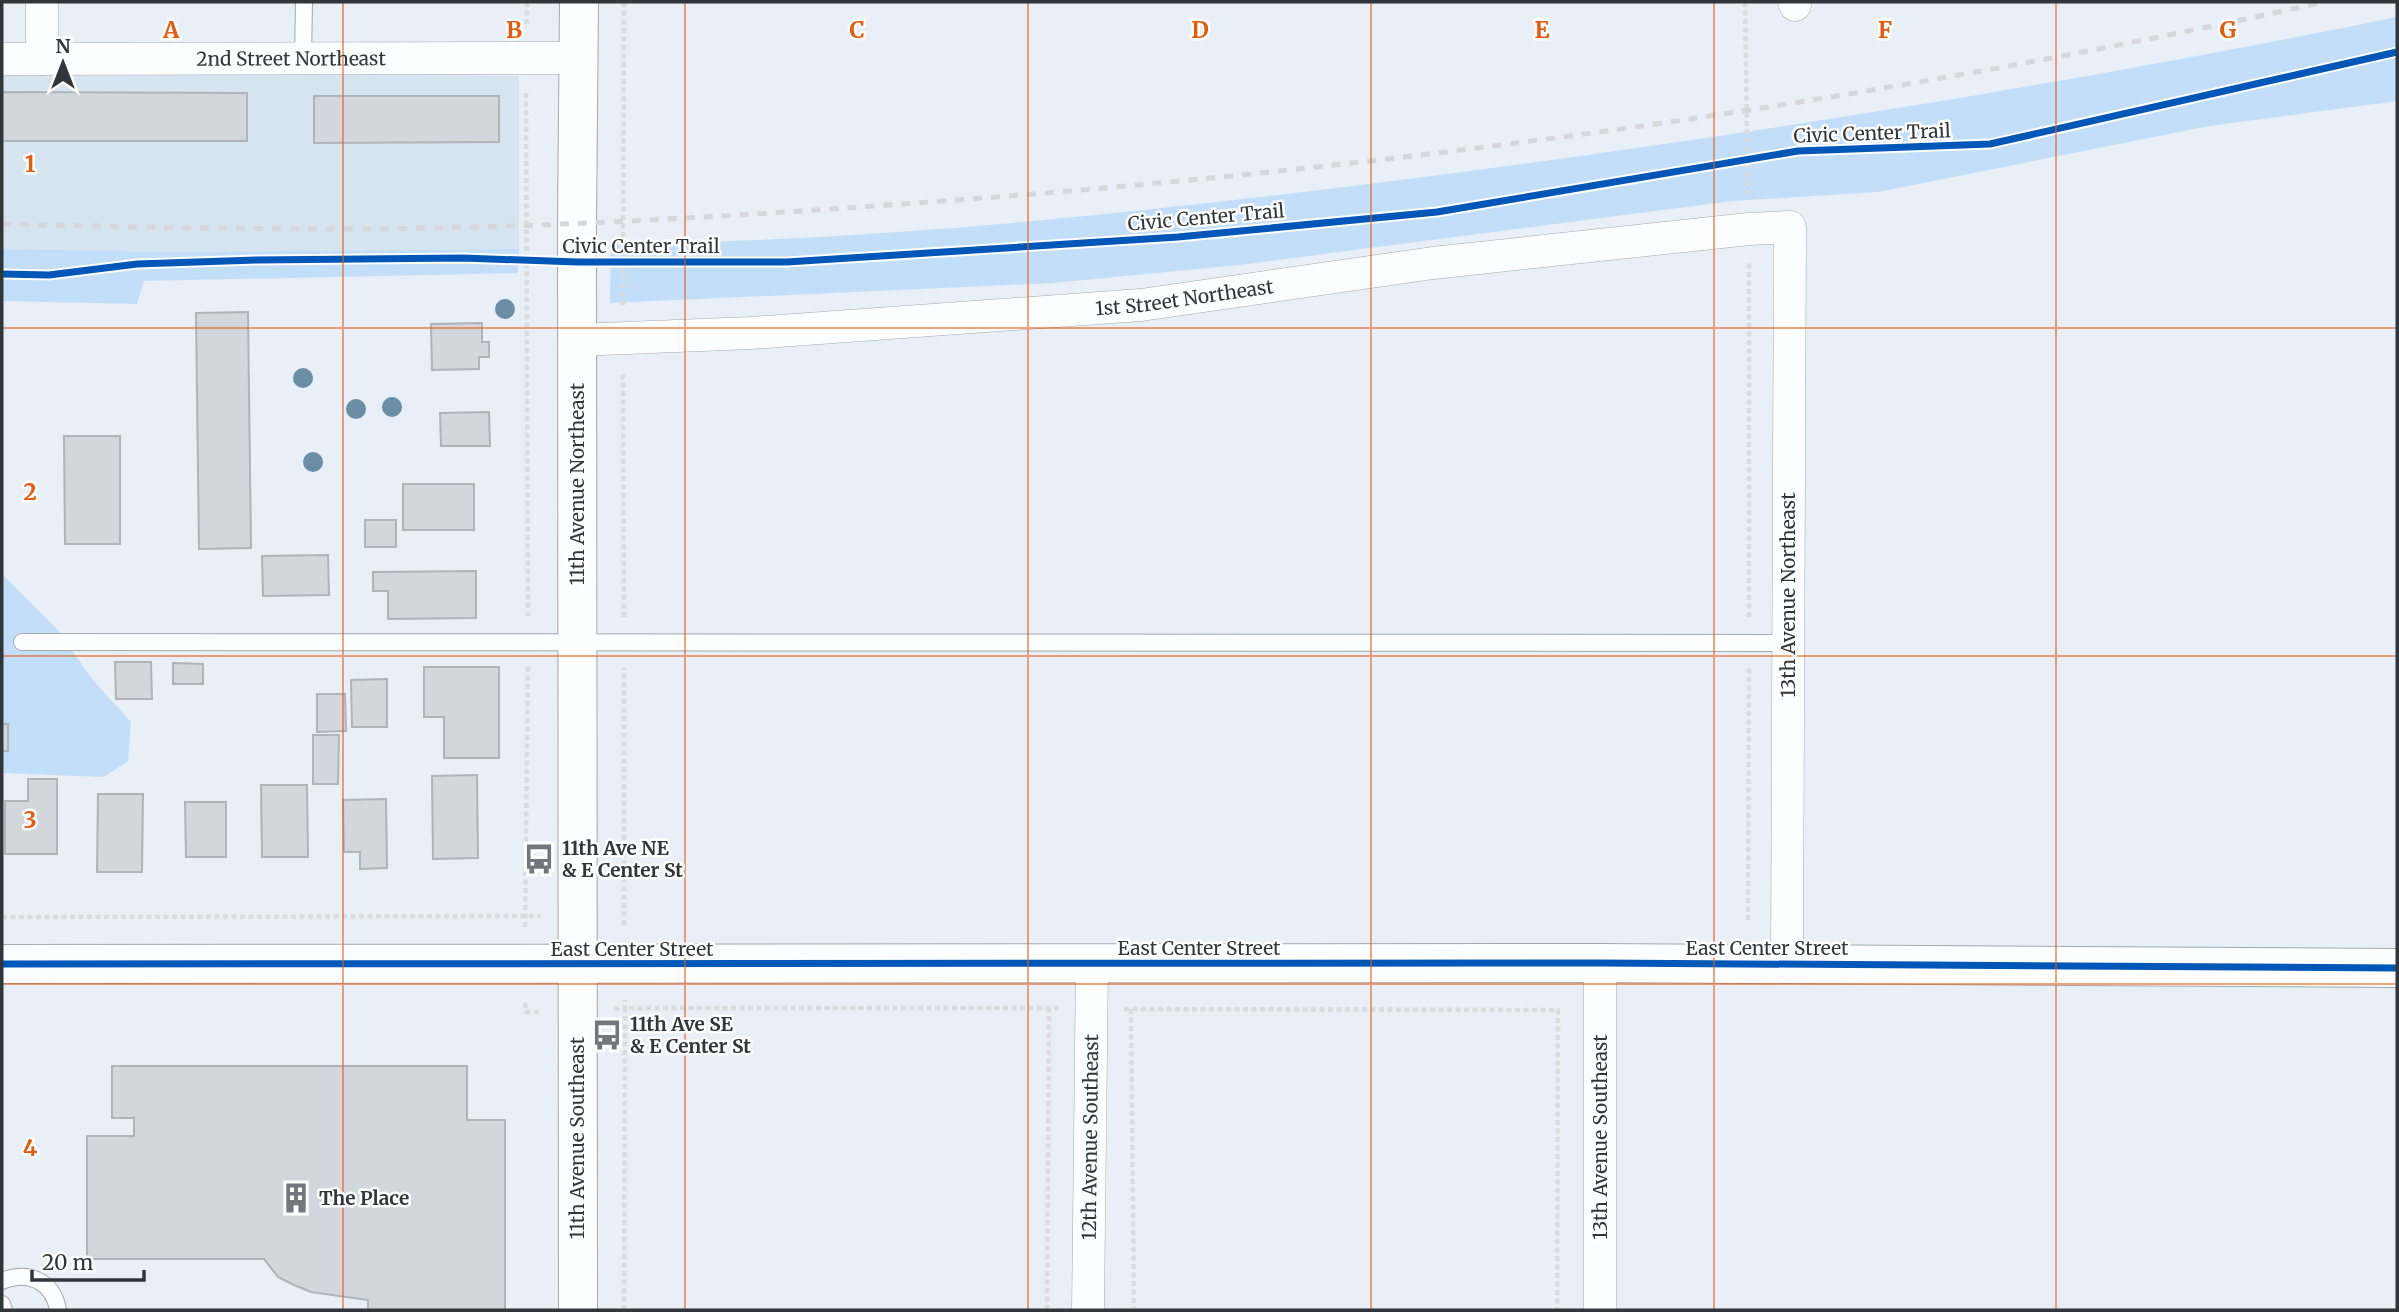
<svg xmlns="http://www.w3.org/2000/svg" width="2399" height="1312" font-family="Merriweather,serif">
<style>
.built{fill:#d6e4f0}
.green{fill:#c2def9}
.building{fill:#d1d7dc;stroke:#aeb4b9;stroke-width:2}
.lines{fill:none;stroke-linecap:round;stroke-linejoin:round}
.lane-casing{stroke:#a3a9ae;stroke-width:18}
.street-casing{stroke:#a3a9ae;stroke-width:33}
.secondary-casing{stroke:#a3a9ae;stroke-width:40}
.path{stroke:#d9dbdc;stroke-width:4.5;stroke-dasharray:5 3.5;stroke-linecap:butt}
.lane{stroke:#fcfdfe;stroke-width:16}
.street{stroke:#fcfdfe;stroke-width:32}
.secondary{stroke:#fcfdfe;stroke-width:38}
.rail{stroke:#d5d7da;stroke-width:5;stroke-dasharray:9 9;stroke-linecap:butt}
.cycleway-casing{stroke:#fff;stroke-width:11}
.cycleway{stroke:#0057b8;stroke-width:7}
.tree{fill:#6a8ea6}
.grid{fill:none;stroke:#e8590c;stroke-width:2;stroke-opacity:0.55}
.labels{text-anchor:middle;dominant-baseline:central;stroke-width:5;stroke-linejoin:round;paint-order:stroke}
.street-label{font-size:19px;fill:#31363b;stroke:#fff}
.poi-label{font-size:19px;font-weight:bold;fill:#31363b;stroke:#fff;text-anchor:start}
.grid-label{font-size:23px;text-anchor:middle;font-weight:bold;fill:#e8590c;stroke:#fff;stroke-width:5;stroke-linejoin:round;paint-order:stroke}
</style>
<rect width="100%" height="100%" fill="#e8eff6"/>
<path class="built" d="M2 73 519 76V249L171 252 2 249Z"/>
<path class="green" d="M2397 17V101L2209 126 1878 192 1732 201 1239 265 1053 283 610 303 611 244C886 241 1159 211 1432 176 1755 134 2078 82 2397 17Z
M2 249 171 252 519 249 518 273 144 281 137 304 2 301Z
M2 574 57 629 92 679 131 722 128 761 104 777 2 773Z"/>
<path class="building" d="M2 92 247 93V141H2Z
M314 96H499V142L314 143Z
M248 312 251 548 199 549 196 313Z
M482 323V342H489V357H479V369L432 370 431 324Z
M489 412 490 446H441L440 413Z
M64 436H120V544H65Z
M403 484H474V530H403Z
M365 520H396V547H365Z
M328 555 329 595 263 596 262 556Z
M476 571V618L388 619V591H373V572Z
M115 662H151L152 699H116Z
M173 663 203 664V684H173Z
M424 667H499V758H444V717H424Z
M387 679V727H352L351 680Z
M317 694H345L346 731 317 732Z
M2 724H8V751H2Z
M313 735H339L338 784H313Z
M477 775 478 858 433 859 432 776Z
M28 779H57V854H5V801H28Z
M261 785H307L308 857H262Z
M98 794H143L142 872H97Z
M386 799 387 868 360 869V852H344L343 800Z
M185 802H226V857H186Z
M112 1066H467V1120H505V1310H368V1300L311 1292 294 1285 278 1277 264 1259H87V1136H134V1118H112Z"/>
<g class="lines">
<g class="lane-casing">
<path id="lane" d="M303 59 304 2
M22 642 1788 643
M2 1281C28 1270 53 1281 58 1310
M2 1304 4 1310"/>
</g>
<g class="street-casing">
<g id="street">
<path d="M1795 2V5"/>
<path id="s1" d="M2 59 578 58"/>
<path d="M42 59V2"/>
<path id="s2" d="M577 340 751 333 1141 305 1433 263 1749 229 1790 227 1787 963"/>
<path d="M1600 963V1310"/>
<path id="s3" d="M1088 1310 1092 964"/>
</g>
</g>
<g class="secondary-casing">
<path id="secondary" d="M2 964 1600 963 2397 968
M578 1310 577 223 579 2"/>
</g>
<path class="path" d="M527 2V24
M1745 2 1748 197
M526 93 528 616
M623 305 624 2
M623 374 624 617
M1749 617V262
M2 917 540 916
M1748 920 1749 668
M624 925V668
M525 927 528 667
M525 1003 526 1012H539
M614 1009 625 1008V1000
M1124 1009 1558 1010 1557 1310
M1131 1009 1134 1310
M624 1310 625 1008H1059
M1047 1310 1049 1008"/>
<use href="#lane" class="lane"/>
<use href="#street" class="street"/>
<use href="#secondary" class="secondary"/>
<path class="rail" d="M2 224C119 227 237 229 354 229 546 228 738 216 930 202 1399 168 1865 104 2324 2"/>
<g class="cycleway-casing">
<path id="cycleway" d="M2 274 49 275 137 264 257 260 463 258 577 262H787L1178 237 1437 212 1798 151 1990 144 2397 52
M2 964 1600 963 2397 968"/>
</g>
<use href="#cycleway" class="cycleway"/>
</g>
<g class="tree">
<circle cx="505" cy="309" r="10"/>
<circle cx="303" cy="378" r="10"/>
<circle cx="392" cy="407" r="10"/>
<circle cx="356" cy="409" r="10"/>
<circle cx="313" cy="462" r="10"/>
</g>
<path class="grid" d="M343 2V1310M685 2V1310M1028 2V1310M1371 2V1310M1714 2V1310M2056 2V1310M2 328H2397M2 656H2397M2 984H2397"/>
<defs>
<g id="bus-bare" transform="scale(2.415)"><path d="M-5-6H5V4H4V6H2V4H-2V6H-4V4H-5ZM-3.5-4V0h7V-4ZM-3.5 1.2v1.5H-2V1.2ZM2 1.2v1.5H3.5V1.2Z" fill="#71777c" stroke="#fff" stroke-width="2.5" paint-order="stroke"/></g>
<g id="building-bare" transform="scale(2.415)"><path d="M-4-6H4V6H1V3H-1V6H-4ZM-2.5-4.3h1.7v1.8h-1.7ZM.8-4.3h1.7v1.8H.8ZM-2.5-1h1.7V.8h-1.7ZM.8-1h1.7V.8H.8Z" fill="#71777c" stroke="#fff" stroke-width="2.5" paint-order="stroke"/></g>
</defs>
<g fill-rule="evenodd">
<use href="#bus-bare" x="539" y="859"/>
<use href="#bus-bare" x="607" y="1035"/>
<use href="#building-bare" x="296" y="1198"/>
</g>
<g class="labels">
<g class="street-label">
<text stroke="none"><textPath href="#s1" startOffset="289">2nd Street Northeast</textPath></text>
<text transform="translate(1872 133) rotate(-2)">Civic Center Trail</text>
<text transform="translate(1206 217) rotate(-5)">Civic Center Trail</text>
<text x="641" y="246">Civic Center Trail</text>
<text stroke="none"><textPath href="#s2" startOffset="609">1st Street Northeast</textPath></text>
<text transform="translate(577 484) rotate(-90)">11th Avenue Northeast</text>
<text transform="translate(1788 595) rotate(-90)">13th Avenue Northeast</text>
<text x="1199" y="948">East Center Street</text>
<text x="1767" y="948">East Center Street</text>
<text x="632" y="949">East Center Street</text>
<text stroke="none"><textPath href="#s3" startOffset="173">12th Avenue Southeast</textPath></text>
<text transform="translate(1600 1137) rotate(-90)">13th Avenue Southeast</text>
<text transform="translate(577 1138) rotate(-90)">11th Avenue Southeast</text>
</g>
<g class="poi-label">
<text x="562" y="848">11th Ave NE<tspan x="562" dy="22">&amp; E Center St</tspan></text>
<text x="630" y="1024">11th Ave SE<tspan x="630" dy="22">&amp; E Center St</tspan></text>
<text x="319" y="1198">The Place</text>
</g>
</g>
<g class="grid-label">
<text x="171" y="38">A</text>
<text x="514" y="38">B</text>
<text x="857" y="38">C</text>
<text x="1200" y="38">D</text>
<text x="1542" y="38">E</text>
<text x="1885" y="38">F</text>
<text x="2228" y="38">G</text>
<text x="30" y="172">1</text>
<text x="30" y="500">2</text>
<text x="30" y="828">3</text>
<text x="30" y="1156">4</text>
</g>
<rect width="2399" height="1312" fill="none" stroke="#31363b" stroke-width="7"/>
<g transform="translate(63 63)" stroke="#ffffff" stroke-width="5" paint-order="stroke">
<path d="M0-5L12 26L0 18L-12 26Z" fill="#31363b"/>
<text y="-10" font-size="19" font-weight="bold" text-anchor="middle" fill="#31363b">N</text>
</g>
<path d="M32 1270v10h112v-10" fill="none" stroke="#31363b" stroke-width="3.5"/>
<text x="42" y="1270" font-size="21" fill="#31363b" stroke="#ffffff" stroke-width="5" paint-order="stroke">20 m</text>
</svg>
